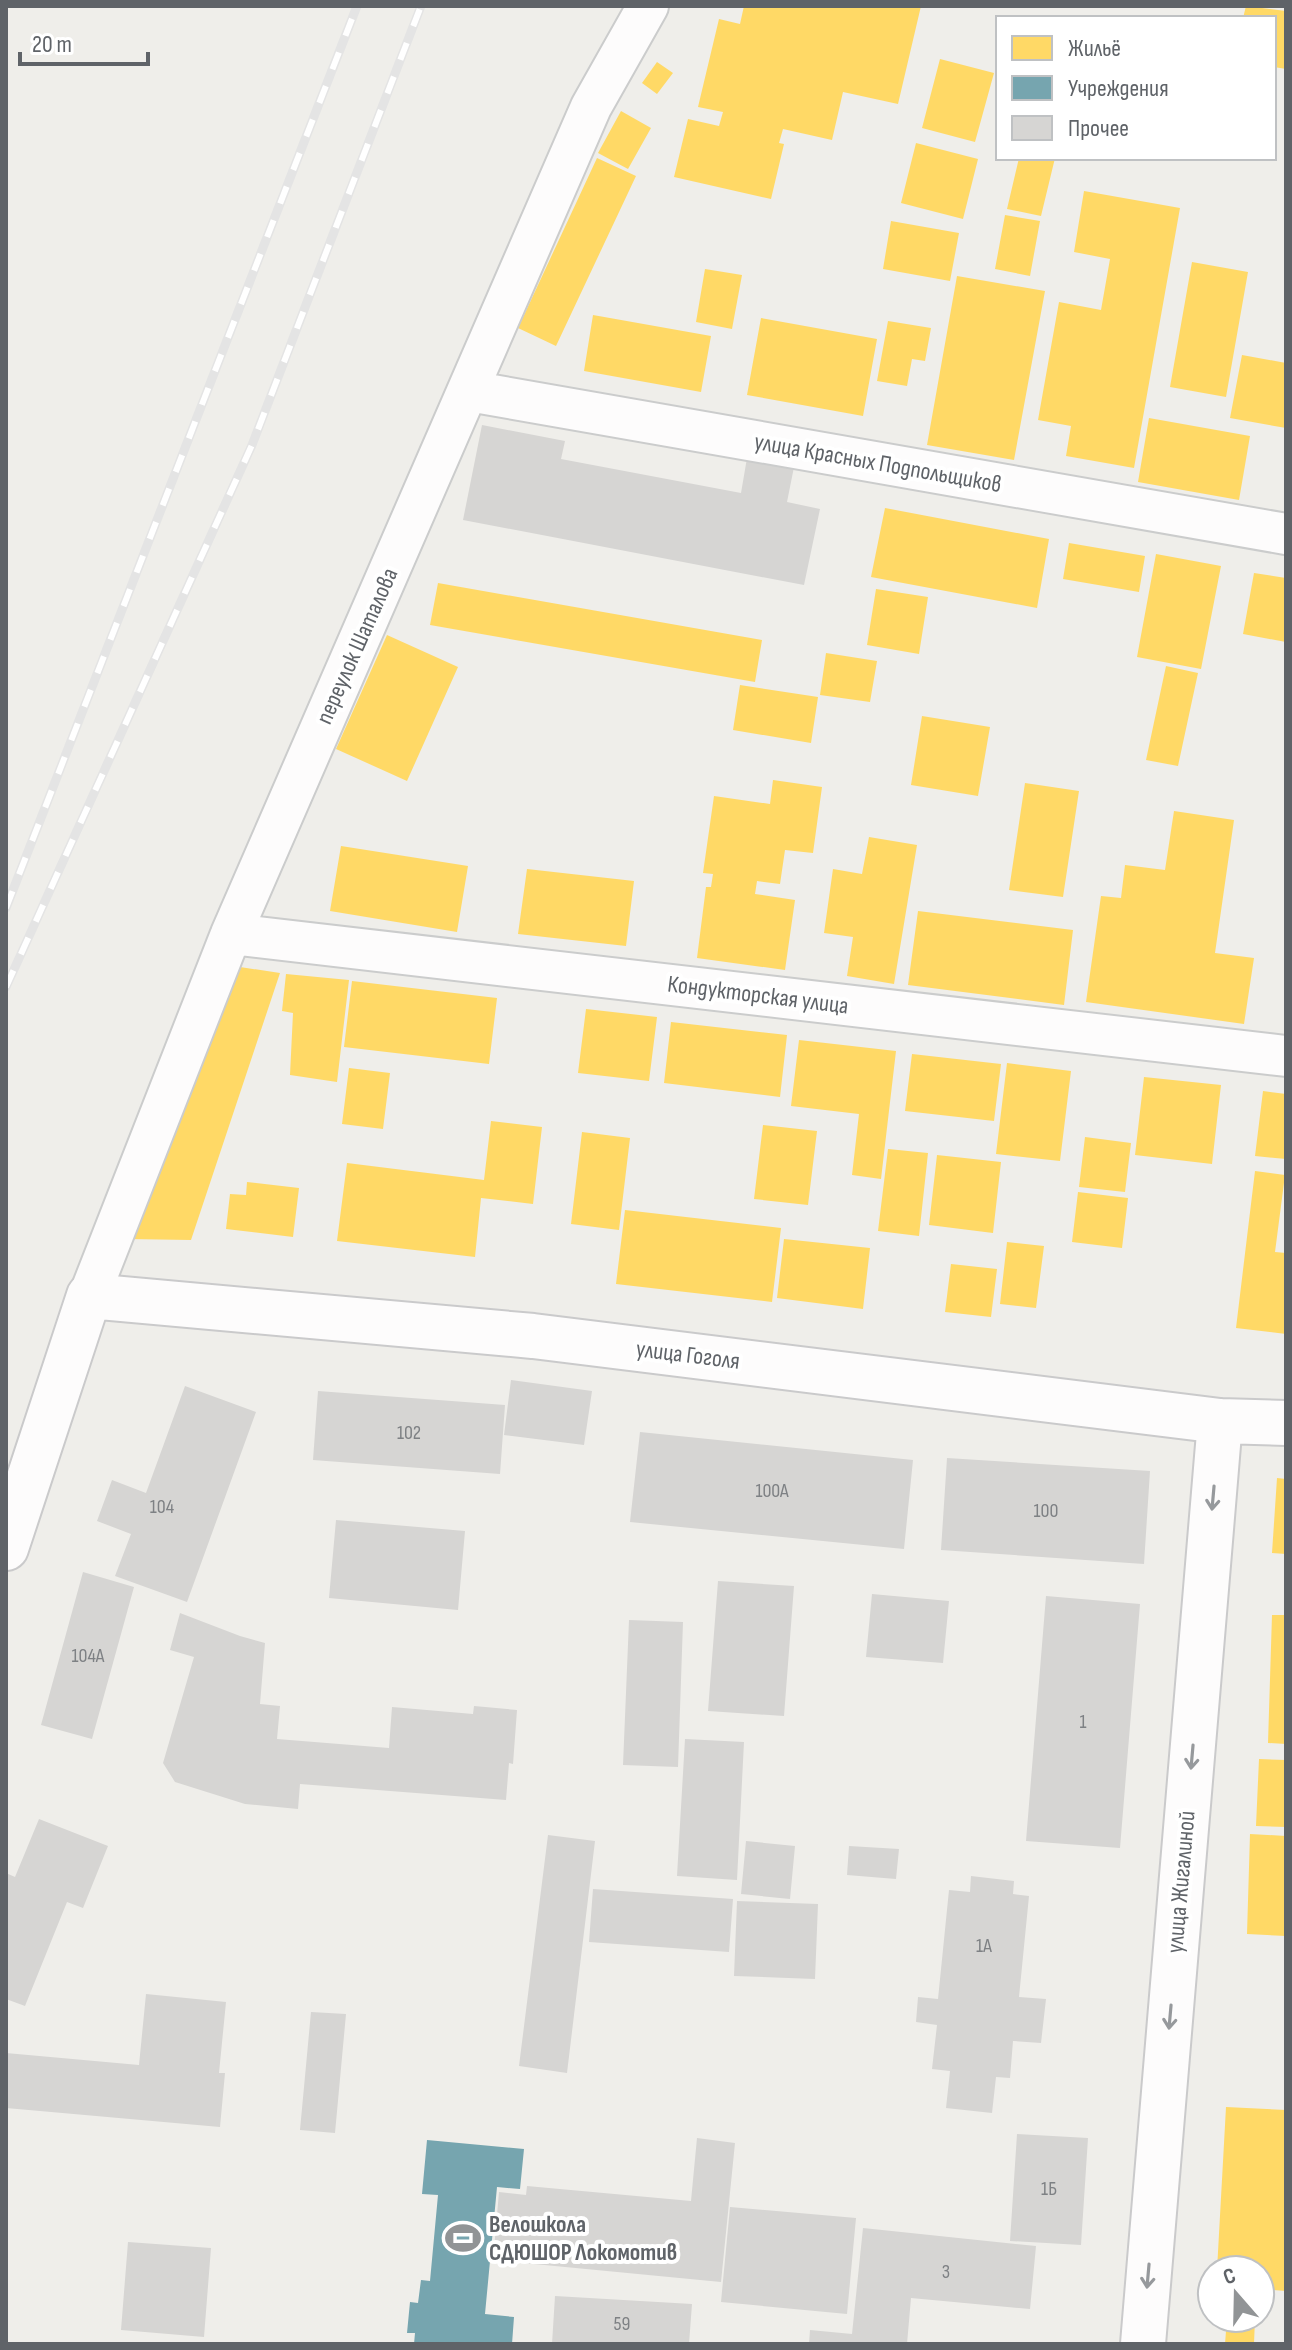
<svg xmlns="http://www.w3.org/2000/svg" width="1292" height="2350" font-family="'Sofia Sans Condensed',sans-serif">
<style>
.homes{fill:#ffd966}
.public{fill:#76a5af}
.building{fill:#d6d5d3}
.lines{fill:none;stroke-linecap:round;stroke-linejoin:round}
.street-casing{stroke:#cbcccc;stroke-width:44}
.secondary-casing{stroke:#cacacb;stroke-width:48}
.street{stroke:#fdfcfc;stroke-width:40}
.secondary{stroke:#fdfcfc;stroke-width:44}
.rail-casing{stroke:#e4e4e4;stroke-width:9}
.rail{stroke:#fff;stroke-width:6;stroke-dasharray:18;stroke-linecap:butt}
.oneway{stroke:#96999c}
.labels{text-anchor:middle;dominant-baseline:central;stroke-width:8;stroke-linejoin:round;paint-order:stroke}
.number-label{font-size:20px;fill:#7e8184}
.street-label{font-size:24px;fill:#5f6368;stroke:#fff}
.poi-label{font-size:24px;font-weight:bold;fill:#5f6368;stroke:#fff;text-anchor:start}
</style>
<rect width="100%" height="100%" fill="#efeeea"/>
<path class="homes" d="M744 6H921L898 104 843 92 832 140 783 129 779 143 784 144 771 199 674 177 688 119 719 126 723 112 698 107 719 19 740 24Z
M1246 6 1286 11V69L1274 67V18H1243Z
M940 59 994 73 975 142 922 128Z
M657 62 673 73 657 94 642 83Z
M621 111 651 128 628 169 598 153Z
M916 143 978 159 963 219 901 203Z
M597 158 636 176 556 346 518 328Z
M1019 158H1055L1041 216 1007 209Z
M1084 191 1180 208 1134 468 1066 456 1071 426 1038 420 1059 302 1101 310 1110 259 1074 252Z
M1005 215 1040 221 1030 276 995 269Z
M891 221 959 233 950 281 883 269Z
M1192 262 1248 272 1226 397 1170 387Z
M705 269 742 275 732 329 696 322Z
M957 276 1045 291 1014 460 927 445Z
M593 315 711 336 701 392 584 371Z
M761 318 877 339 863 416 747 395Z
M888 321 931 328 925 361 912 359 907 386 877 381Z
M1242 355 1286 363V428L1230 418Z
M1149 418 1250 436 1239 500 1138 482Z
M885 508 1049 539 1037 608 871 577Z
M1069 543 1145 556 1139 592 1063 579Z
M1156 554 1221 566 1201 669 1137 657Z
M1254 573 1286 578V642L1243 634Z
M438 583 762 640 755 682 430 625Z
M876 589 928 597 919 654 867 645Z
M387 635 458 667 407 781 336 749Z
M826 653 877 661 870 702 820 695Z
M1166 666 1198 673 1178 766 1146 760Z
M740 685 818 697 811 743 733 730Z
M922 716 990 727 978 796 911 785Z
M773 780 822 787 813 853 785 850 780 884 757 881 755 894 795 900 785 970 697 958 706 887H711L713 874 703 873 714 796 770 804Z
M1025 783 1079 791 1063 897 1009 890Z
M1174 811 1234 820 1215 953 1254 958 1244 1024 1086 1002 1101 896 1121 898 1125 865 1165 870Z
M869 837 917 845 894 984 847 976 853 937 824 933 833 869 862 874Z
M341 846 468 866 457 932 330 911Z
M527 869 634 881 626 946 518 934Z
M918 911 1073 930 1064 1005 908 985Z
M227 965 280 973 191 1240 127 1239Z
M286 974 349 980 337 1082 290 1075 293 1013 282 1011Z
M352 981 497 998 489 1064 344 1047Z
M586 1009 657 1017 649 1081 578 1073Z
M671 1022 787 1035 780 1097 664 1083Z
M799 1040 896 1051 881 1179 852 1175 859 1114 791 1106Z
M912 1054 1001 1064 994 1121 905 1111Z
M1007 1063 1071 1071 1060 1161 996 1154Z
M349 1068 390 1073 383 1129 342 1124Z
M1144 1077 1221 1085 1212 1164 1135 1155Z
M1263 1091 1286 1094V1159L1255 1156Z
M491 1121 542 1127 533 1204 481 1198 475 1257 337 1241 347 1163 484 1180Z
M763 1125 817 1131 808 1205 754 1199Z
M582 1132 630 1138 619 1230 571 1224Z
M1085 1137 1131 1143 1125 1192 1079 1187Z
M888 1149 928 1153 919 1236 878 1231Z
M937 1155 1001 1162 993 1233 929 1225Z
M1255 1171 1285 1175 1275 1252 1286 1253V1334L1236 1328Z
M247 1182 299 1188 293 1237 226 1229 230 1194 246 1195Z
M1078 1192 1128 1198 1122 1248 1072 1242Z
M625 1210 781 1228 772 1302 616 1284Z
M784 1239 870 1248 863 1309 777 1298Z
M1007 1242 1044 1246 1036 1308 1000 1304Z
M951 1264 997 1269 991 1317 945 1312Z
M1277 1478 1286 1479V1554L1272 1553Z
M1272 1615H1286V1744L1268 1743Z
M1259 1759 1286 1760V1827L1256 1826Z
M1250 1834 1286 1836V1936L1247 1934Z
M1226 2107 1286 2110V2291L1260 2289V2270H1217Z
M1227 2318H1255L1254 2344H1225Z"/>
<path class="public" d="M427 2140 524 2149 520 2189 497 2187 485 2314 514 2317 512 2344H414L415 2333H407L410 2302 418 2303 421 2280 430 2281 438 2195 422 2194Z"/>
<path class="building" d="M482 425 565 441 561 459 741 493 747 458 794 467 787 502 820 509 804 585 463 520Z
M511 1380 592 1391 584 1445 504 1435Z
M185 1386 256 1412 187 1602 115 1576 131 1534 97 1521 112 1480 146 1493Z
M318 1391 505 1405 500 1474 313 1460Z
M640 1432 913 1460 904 1549 630 1522Z
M947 1458 1150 1471 1144 1564 941 1550Z
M336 1520 465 1531 458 1610 329 1598Z
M83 1572 134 1587 92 1739 41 1725Z
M718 1581 794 1586 784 1716 708 1711Z
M872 1594 949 1601 943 1663 866 1657Z
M1046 1596 1140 1604 1120 1848 1026 1841Z
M180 1613 240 1636 265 1643 260 1704 280 1706 277 1739 389 1748 392 1707 473 1714 474 1706 517 1710 513 1764 509 1763 506 1800 300 1784 298 1809 245 1804 175 1782 163 1763 194 1657 170 1650Z
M629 1620 683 1622 678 1767 623 1765Z
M685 1739 744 1742 737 1880 677 1876Z
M39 1819 108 1846 83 1908 67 1902 25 2006 6 1999V1873L15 1877Z
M548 1835 595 1841 567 2073 519 2066Z
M746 1841 795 1846 790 1899 741 1894Z
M849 1846 899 1849 896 1879 847 1875Z
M971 1876 1014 1881 1013 1894 1029 1896 1019 1997 1046 1999 1041 2043 1013 2041 1010 2078 996 2077 992 2113 946 2108 950 2071 932 2069 937 2025 916 2022 918 1997 938 1999 949 1890 970 1892Z
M593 1889 733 1899 729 1952 589 1942Z
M737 1901 818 1904 815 1979 734 1976Z
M146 1994 226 2002 219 2073H225L220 2127 6 2108V2053L139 2065Z
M311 2012 346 2014 335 2133 300 2130Z
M1017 2134 1088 2138 1081 2245 1010 2241Z
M697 2138 735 2143 721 2282 493 2260 499 2192 526 2195 527 2186 691 2201Z
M730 2207 856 2218 847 2314 721 2302Z
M863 2228 1036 2246 1030 2309 911 2298 907 2344H809L810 2330 852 2334Z
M128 2242 211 2248 204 2337 121 2330Z
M555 2296 692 2304 689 2344H552Z"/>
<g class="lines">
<g class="street-casing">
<path id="street" d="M469 391 1286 534
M231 934 1286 1056
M89 1296 231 934 591 107 648 6"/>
</g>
<g class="secondary-casing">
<path id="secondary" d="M6 1548 89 1296 533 1336 1220 1421 1286 1423
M1143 2344 1220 1421"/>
</g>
<use href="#street" class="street"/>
<use href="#secondary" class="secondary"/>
<g class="rail-casing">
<path id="rail" d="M6 908 357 6
M6 987 252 445 421 6"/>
</g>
<use href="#rail" class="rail"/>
</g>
<defs><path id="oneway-shaft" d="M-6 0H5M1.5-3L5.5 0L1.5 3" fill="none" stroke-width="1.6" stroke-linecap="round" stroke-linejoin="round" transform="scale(2)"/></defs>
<g class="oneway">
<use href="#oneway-shaft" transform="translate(1213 1498) rotate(95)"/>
<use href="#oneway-shaft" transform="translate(1192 1757) rotate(95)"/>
<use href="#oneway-shaft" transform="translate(1170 2017) rotate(95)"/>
<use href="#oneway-shaft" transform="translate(1148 2276) rotate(95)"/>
</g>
<defs>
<g id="stadium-bare" transform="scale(2.76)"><path d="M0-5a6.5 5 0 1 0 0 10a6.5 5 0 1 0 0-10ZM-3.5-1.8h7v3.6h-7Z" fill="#919496" stroke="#fff" stroke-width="2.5" paint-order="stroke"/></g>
</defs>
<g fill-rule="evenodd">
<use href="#stadium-bare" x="463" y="2238"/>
</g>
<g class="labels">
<g class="number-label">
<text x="409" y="1433">102</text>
<text x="772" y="1491">100А</text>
<text x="162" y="1507">104</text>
<text x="1046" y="1511">100</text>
<text x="88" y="1656">104А</text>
<text x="1083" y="1722">1</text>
<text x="984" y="1946">1А</text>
<text x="1049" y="2189">1Б</text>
<text x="946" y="2272">3</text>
<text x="622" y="2324">59</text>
</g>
<g class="street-label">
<text transform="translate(878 463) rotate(10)">улица Красных Подпольщиков</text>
<text transform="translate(357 646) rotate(-66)">переулок Шаталова</text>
<text transform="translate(758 995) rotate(7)">Кондукторская улица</text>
<text transform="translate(688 1355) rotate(7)">улица Гоголя</text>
<text transform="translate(1181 1882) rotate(-85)">улица Жигалиной</text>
</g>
<g class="poi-label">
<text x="489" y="2224">Велошкола<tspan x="489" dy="28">СДЮШОР Локомотив</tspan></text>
</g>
</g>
<rect width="1292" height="2350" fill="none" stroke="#5f6368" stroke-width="16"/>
<rect x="996" y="16" width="280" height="144" fill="#ffffff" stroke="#bfc1c3" stroke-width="2"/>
<rect x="1012" y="36" width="40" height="24" fill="#ffd966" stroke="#bfc1c3" stroke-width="2"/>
<text x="1068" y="56" font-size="24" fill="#5f6368">Жильё</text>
<rect x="1012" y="76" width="40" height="24" fill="#76a5af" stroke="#bfc1c3" stroke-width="2"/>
<text x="1068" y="96" font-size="24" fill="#5f6368">Учреждения</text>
<rect x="1012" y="116" width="40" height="24" fill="#d6d5d3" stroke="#bfc1c3" stroke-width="2"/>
<text x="1068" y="136" font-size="24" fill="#5f6368">Прочее</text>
<g transform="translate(1236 2294) rotate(340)"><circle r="38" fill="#ffffff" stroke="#bfc1c3" stroke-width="2"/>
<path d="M0-6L14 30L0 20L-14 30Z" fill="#919496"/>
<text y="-12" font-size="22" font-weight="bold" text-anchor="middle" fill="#5f6368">С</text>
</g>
<path d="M20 52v12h128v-12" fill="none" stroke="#5f6368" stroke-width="4"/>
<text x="32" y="52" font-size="24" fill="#5f6368" stroke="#ffffff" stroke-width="6" paint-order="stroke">20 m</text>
</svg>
